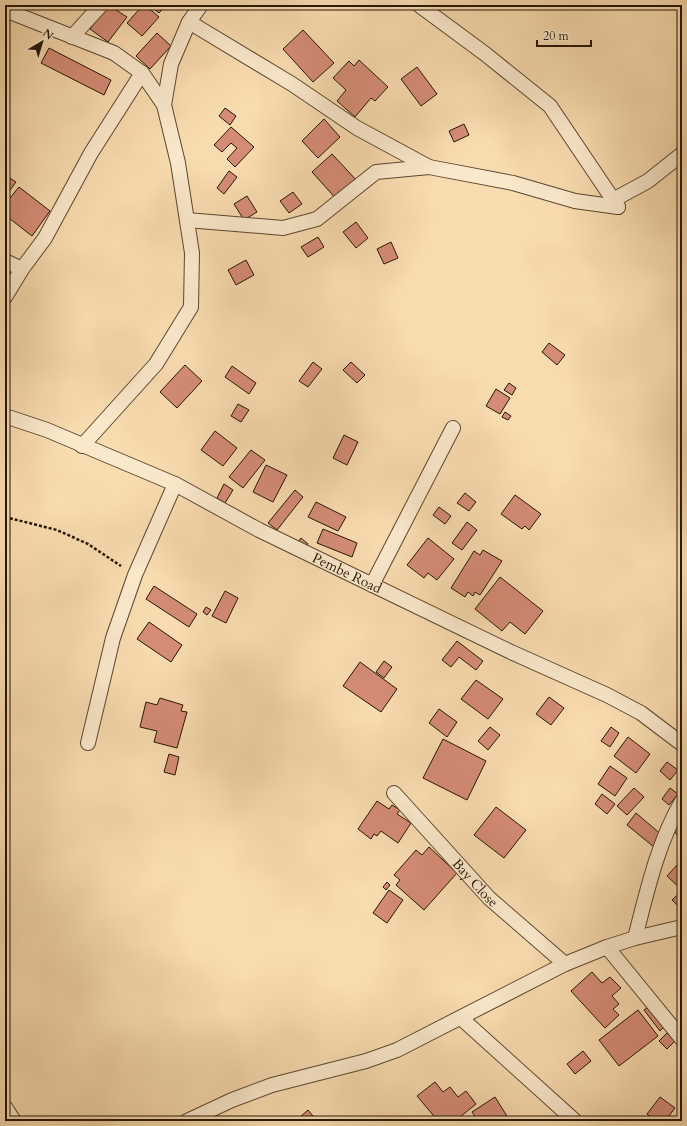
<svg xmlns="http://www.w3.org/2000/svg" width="687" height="1126" font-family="Cardo,serif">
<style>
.building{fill:#d58c76;stroke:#251603}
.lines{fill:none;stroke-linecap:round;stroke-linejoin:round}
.street-casing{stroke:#5a472e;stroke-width:16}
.path{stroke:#251603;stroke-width:2.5;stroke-dasharray:3 2;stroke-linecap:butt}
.street{stroke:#fae8cb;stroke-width:14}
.labels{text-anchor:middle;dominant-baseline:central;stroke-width:3.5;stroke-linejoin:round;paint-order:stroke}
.street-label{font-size:14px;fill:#251603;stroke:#fae8cb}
</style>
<rect width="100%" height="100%" fill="#f8dbaf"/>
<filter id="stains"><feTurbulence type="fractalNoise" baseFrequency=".005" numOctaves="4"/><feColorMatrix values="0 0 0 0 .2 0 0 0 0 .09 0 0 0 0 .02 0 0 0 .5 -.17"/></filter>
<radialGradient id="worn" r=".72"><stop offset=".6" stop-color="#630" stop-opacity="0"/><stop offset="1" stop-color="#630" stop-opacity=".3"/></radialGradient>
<path class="building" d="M108 5 127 17 108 42 90 29Z
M143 5H145L159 17 142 36 127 23Z
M149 5H166L159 13Z
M303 30 334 63 313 82 283 49Z
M157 33 171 46 150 69 136 56Z
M49 48 111 80 104 95 41 63Z
M359 60 388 87 375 101 371 98 355 117 337 101 346 90 333 78 349 61 354 66Z
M417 67 437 94 421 106 401 79Z
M225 108 236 116 230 125 219 116Z
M324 119 340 137 318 158 302 141Z
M464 124 469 135 454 142 449 131Z
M231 127 254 147 235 167 227 159 237 148 231 143 222 152 214 145Z
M332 154 360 184 339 202 312 172Z
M229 171 237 177 224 194 217 188Z
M5 175 16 182 5 197Z
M19 187 50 211 32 236 5 215V204Z
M293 192 302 204 289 213 280 201Z
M247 196 257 212 244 220 234 204Z
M356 222 368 238 356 248 343 232Z
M318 237 324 247 308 257 301 247Z
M391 242 398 258 384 264 377 249Z
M246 260 254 275 236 285 228 270Z
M549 343 565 355 557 365 542 352Z
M313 362 322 369 308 387 299 381Z
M351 362 365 375 357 383 343 370Z
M185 365 202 381 177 408 160 392Z
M232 366 256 383 249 394 225 377Z
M509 383 516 388 512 395 504 390Z
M496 389 510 398 500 414 486 406Z
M238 404 249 410 241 422 231 416Z
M505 412 511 416 508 420 502 417Z
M215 431 237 448 223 466 201 450Z
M344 435 358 442 347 465 333 458Z
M251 450 265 460 243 488 229 477Z
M266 465 287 475 273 502 253 492Z
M224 484 233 490 225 503 217 498Z
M295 490 303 497 277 530 268 523Z
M465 493 476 502 469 511 457 503Z
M515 495 541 514 529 530 525 526 522 529 501 514Z
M316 502 346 517 338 531 308 517Z
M439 507 451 516 445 524 433 515Z
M467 522 477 530 462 550 452 543Z
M323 529 357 543 352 557 317 543Z
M301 538 308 544 303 551 296 545Z
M428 538 454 559 437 580 428 573 424 578 407 565Z
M483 550 502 561 480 595 475 592 473 596 468 592 465 597 451 588 474 551 480 555Z
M500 577 543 611 525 634 510 622 502 631 475 609Z
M154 586 197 614 189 627 146 599Z
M225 591 238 598 226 623 212 616Z
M206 607 211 610 207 615 203 612Z
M149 622 182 645 171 662 137 639Z
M457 641 483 661 476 670 459 657 451 667 442 660Z
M384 661 392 667 384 678 376 672Z
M360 662 397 689 381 712 343 686Z
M476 680 503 699 488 719 461 699Z
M549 697 564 708 551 725 536 714Z
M160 698 183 705 181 711 187 712 177 748 154 742 157 731 140 727 146 702 157 705Z
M439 709 457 722 447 737 429 723Z
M490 727 500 735 488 750 478 741Z
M611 727 619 733 610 747 601 741Z
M628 737 650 754 636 773 614 756Z
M443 739 486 761 467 800 423 778Z
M169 754 179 757 175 775 164 772Z
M667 762 678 770 670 780 660 771Z
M610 766 627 778 615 796 598 784Z
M634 788 644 797 627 815 617 806Z
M670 788 678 794 669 805 662 799Z
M602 794 615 804 607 814 595 804Z
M377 801 389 809 392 805 400 810 397 814 411 823 398 843 381 831 377 836 374 834 371 839 358 829Z
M496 807 526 830 504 858 474 835Z
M636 813 663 836 654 847 627 825Z
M682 817V833L679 837 671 828Z
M429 847 457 873 424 910 396 885 400 880 394 875 416 850 422 855Z
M678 864 682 868V890L667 876Z
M387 882 390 885 386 890 383 887Z
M389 890 403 900 387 923 373 913Z
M682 891V910L672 900Z
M592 972 602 983 610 977 621 988 612 996 619 1004 613 1009 619 1015 605 1028 571 991Z
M650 1006 665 1026 660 1031 644 1010Z
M638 1010 658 1036 619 1066 599 1040Z
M667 1033 675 1041 667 1049 659 1041Z
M583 1051 591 1061 575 1074 567 1064Z
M435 1082 443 1092 450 1087 458 1097 466 1091 476 1104 455 1121H438L417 1096Z
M495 1097 507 1116 499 1121H485L482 1116 477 1119 472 1112Z
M660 1097 675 1108 665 1121H656L647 1114Z
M308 1110 317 1121H303L300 1117Z"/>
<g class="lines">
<g class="street-casing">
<g id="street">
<path d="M419 5 484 53 550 106 618 207"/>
<path d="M5 10 114 53 142 73 164 105 178 163 192 253 191 307 156 364 82 446"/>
<path d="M189 22 292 84 357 128 429 167"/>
<path d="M72 37 101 5"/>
<path d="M164 105 171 64 189 22 201 5"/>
<path d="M613 200 648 181 682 154"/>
<path d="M187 220 283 228 317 219 376 172 429 167 513 183 575 201 618 207"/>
<path d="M5 261 22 269"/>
<path d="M5 297 22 269 45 238 91 153 142 73"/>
<path id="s1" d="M5 416 47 430 175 484 259 530 511 652 607 695 641 713 682 744"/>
<path d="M372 585 453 428"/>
<path d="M88 743 113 638 135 575 175 484"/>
<path id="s2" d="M394 793 489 898 565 964"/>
<path d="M635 938C647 891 658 842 682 801"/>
<path d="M607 947 682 1039"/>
<path d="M461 1018 575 1121"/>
<path d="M5 1107 14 1121"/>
<path d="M187 1121 232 1100 272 1085 366 1061 397 1050 565 964 607 947 635 938 682 927"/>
</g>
</g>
<path class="path" d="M5 517 57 530 88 544 121 566"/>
<use href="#street" class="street"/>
</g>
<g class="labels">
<g class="street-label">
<text stroke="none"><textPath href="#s1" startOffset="377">Pembe Road</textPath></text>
<text stroke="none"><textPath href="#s2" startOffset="121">Bay Close</textPath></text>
</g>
</g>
<rect width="687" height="1126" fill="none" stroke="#f8dbaf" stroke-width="20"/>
<rect x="6" y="6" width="675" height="1114" fill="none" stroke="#251603" stroke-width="2"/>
<rect x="10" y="10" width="667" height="1106" fill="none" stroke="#251603"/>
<g transform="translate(42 42) rotate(38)" stroke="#fae8cb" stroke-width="3" paint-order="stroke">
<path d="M0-3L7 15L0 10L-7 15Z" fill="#251603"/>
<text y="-6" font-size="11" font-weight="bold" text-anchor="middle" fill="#251603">N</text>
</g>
<path d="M537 40v6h54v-6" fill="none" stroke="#251603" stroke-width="2"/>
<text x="543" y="40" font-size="12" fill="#251603" stroke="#fae8cb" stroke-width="3" paint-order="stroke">20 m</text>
<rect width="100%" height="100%" filter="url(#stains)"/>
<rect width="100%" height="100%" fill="url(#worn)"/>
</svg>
